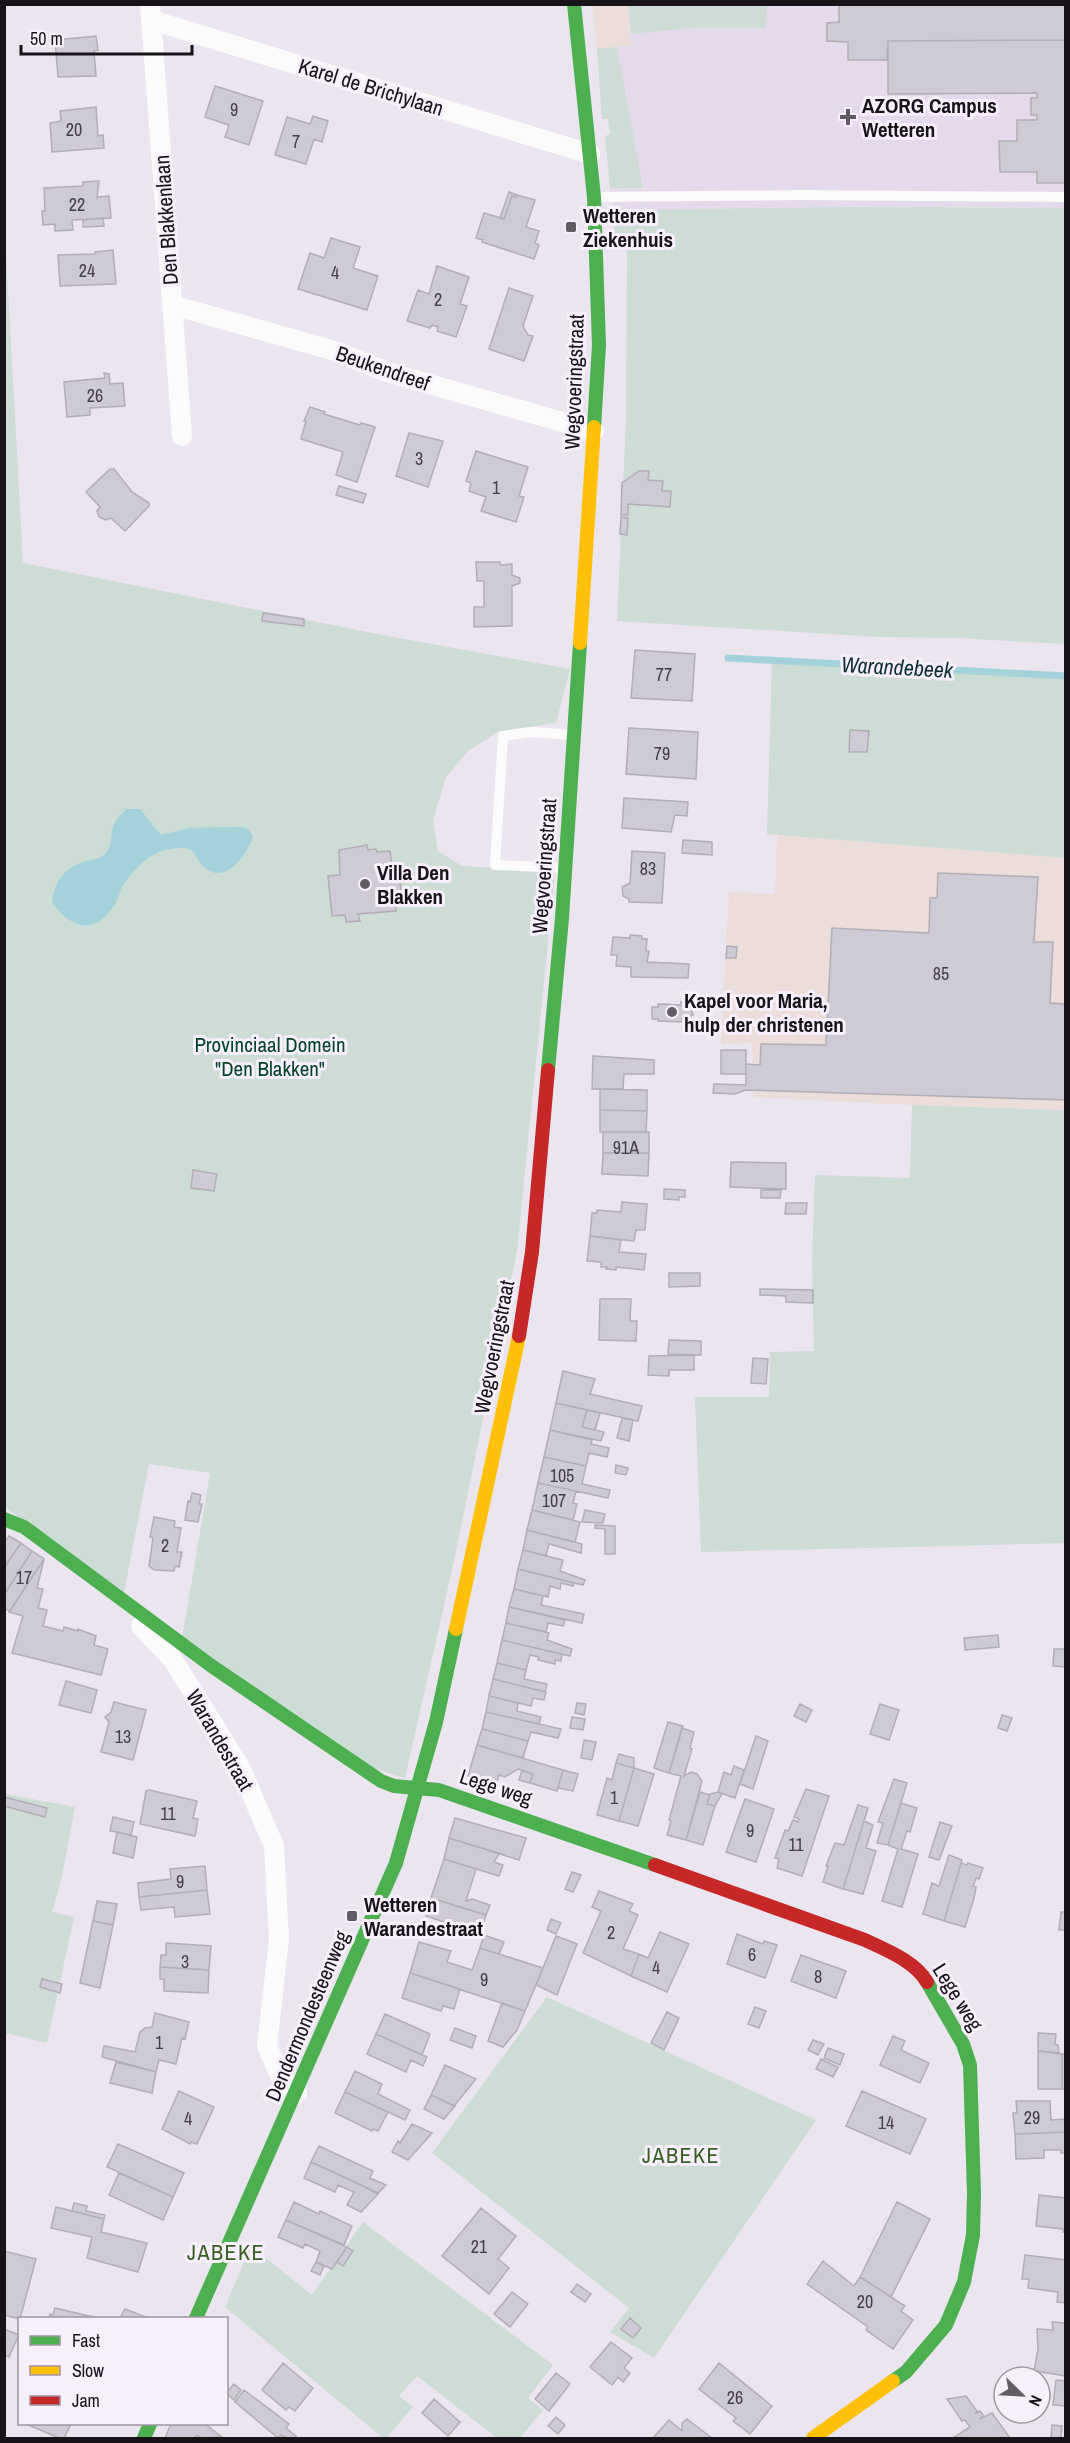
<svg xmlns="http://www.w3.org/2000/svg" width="1070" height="2443" font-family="'Archivo Narrow',sans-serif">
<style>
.industrial{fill:#ecdddb}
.built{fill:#e4daeb}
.green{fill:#cddcd5}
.water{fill:#a3d2da}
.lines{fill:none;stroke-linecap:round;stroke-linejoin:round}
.stream{stroke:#a3d2da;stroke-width:7}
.building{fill:#cecad6;stroke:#b1aeb5;stroke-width:1.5}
.lane{stroke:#fcfbfc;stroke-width:10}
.street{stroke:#fcfbfc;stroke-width:20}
.fast{stroke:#4caf50;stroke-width:14}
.slow{stroke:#ffc107;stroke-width:14}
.jam{stroke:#c62828;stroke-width:14}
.poi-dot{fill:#615c64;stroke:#f8effd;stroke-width:2}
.labels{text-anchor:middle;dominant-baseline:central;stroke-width:6;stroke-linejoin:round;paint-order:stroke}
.number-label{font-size:18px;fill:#454148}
.street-label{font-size:21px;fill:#171319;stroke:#f8effd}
.poi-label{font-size:21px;font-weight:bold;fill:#171319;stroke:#f8effd;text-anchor:start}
.park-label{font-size:21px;fill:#024426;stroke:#f8effd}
.water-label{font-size:22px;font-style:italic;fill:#0d3034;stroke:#f8effd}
.neighbourhood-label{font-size:22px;letter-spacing:1.5px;fill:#375f24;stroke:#f8effd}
</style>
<rect width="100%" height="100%" fill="#eae5ee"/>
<path class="industrial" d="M592 5H628L632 46 597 49Z
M777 835 1065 858V1110L912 1105 753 1097 752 1043 721 1044 729 892 775 894Z"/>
<path class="built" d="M767 5H1065V208L833 207 615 210 610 188H643L617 47 632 46 631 34 692 28 766 27Z"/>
<path class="green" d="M628 5H767L766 28H692L631 34Z
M617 47 643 188H610L605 136 610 134 608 119H602L597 49Z
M845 207 1065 208V644L957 638 879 637 617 621 626 421 627 245 614 240 615 210Z
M4 217 23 563 382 635 570 669 556 723 499 731 468 751 446 777 433 820 438 851 462 866 555 872 517 1251 454 1561 405 1778 362 1765 182 1639 210 1473 149 1464 124 1592 5 1507Z
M772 658 1065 678V858L767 834Z
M912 1105 1065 1110V1543L701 1552 695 1397H769L770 1352 814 1351 812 1262 815 1175 910 1178Z
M5 1794 75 1807 61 1881 52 1912 74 1917 47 2043 5 2033Z
M547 1997 816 2120 654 2358 610 2332 629 2308 432 2153Z
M363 2222 553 2365 528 2398 543 2410 520 2438H497L417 2376 399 2396 413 2407 386 2438H383L225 2307 251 2246 312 2295Z"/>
<path class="water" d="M126 809H140L161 835 189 828 239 827 247 828 253 836C247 855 226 885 205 868 198 864 197 854 191 850 185 845 166 850 159 852 144 858 131 873 123 886 118 893 118 901 113 907 92 937 70 927 52 902 55 879 67 865 90 860 97 859 102 858 107 852 113 843 110 833 114 824 116 819 122 814 126 809Z"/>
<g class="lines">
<path class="stream" d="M728 658 1066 676"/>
</g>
<path class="building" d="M839 4H1066V40L888 41 887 60H848V42L827 41V23L839 22Z
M96 36 98 50 94 51 96 76 58 77 55 40Z
M1066 40V183H1037V172H1000L999 141H1017V120H1037V115H1031V98H1037V93L888 94V41Z
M215 86 263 101 249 145 225 137 229 125 205 117Z
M96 107 98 136 103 135 104 148 52 152 50 123 61 121 60 111Z
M313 116 328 121 322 142 314 139 306 164 275 155 287 117 310 124Z
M99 181 97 197 109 196 111 218 72 220 73 230 55 231V224L43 225 42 211H45L44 188 83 186V182Z
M509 192 517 195 516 197 512 196 504 219 500 218Z
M517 195 535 200 526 227 539 231 535 243 539 245 534 259 482 242 483 240 476 238 484 213 504 219 512 196 516 197Z
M103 218 104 226 83 227V220Z
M331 238 360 247 353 268 378 276 367 310 298 289 310 253 324 258Z
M113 250 116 284 60 286 58 255 95 254V252Z
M437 266 469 277 460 304 467 306 456 337 437 331 438 327 432 325 430 328 407 321 418 290 429 294Z
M509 288 533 296 523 326 528 335 533 336 524 361 489 349Z
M104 373 109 374 110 384 123 383 125 406 90 408V415L67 417 64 382 105 378Z
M310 407 325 412 324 414 360 425 361 423 375 427 357 482 336 475 343 452 301 439 306 421H304Z
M409 433 443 441 428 487 396 476Z
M476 451 528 467 519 496 524 497 516 522 481 511 486 497 469 491 471 483 466 481Z
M110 469H114L132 492 149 503V506L125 531 111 518 106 520 99 517 97 511 100 507 86 492Z
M639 471H649L648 480 663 481 662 491H671L670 507 628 504V515H621L622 483Z
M339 486 366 494 363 503 336 495Z
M621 517 628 518 627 535 620 534Z
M476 562H500V565L512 564V575L520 578V583L512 586V626L474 627V607H484V581H477Z
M263 613 304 619V626L262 621Z
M635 650 695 654 692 701 631 698Z
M629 728 698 732 696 779 626 774Z
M850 730 869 731 867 752H849Z
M624 798 688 802 687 816 675 815 671 832 622 828Z
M683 840 712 842V855L682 853Z
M367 845 368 850 376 849 377 852 390 851 392 869 399 868 401 892 394 893 396 911 358 914 360 921 346 922 345 915 332 916 328 876 340 875 339 850Z
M632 851 665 853 662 903 629 902V899L623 896 622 887 630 883Z
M938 873 1038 877 1034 942H1053L1050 1003 1066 1004V1100L746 1090 735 1094 713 1093 714 1084 746 1085V1064L760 1065 761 1044 826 1045 832 928 929 933 930 898H937Z
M630 935 642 936V939H647L646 951H649L647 962 689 964 688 978 631 977V967L616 966 617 955H611L613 937 630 938Z
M727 946 737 947 736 958H726Z
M681 1002 686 1003V1007H691L693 1015H691L690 1019H682V1022L658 1021V1019H652V1007H658V1004L681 1005Z
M721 1050H746V1074H721Z
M593 1056 654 1060V1074H624L623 1089H592Z
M600 1089 647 1090V1111L600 1110Z
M600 1110 647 1111 646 1132H600Z
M603 1132H649V1153H603Z
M603 1153H649L648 1176 602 1174Z
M731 1162 786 1163V1189L730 1187Z
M193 1170 217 1174 214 1191 191 1188Z
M664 1189 685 1190V1197H679V1200L664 1199Z
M761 1190H781L780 1198H761Z
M622 1202 647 1204 645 1230H636L634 1241 590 1236 592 1213H597V1210L621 1212Z
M786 1203H807L806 1214H785Z
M590 1236 621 1240 619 1252 646 1254 644 1270 616 1267V1270L606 1269 607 1267H601V1262L587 1261Z
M669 1273H700V1286L669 1287Z
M760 1289 813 1290V1303L786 1302V1296L760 1295Z
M600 1299H631L630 1321H637L636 1341 599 1340Z
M669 1340 701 1341V1355L668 1354Z
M694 1355V1370H669V1376L648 1375 649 1356Z
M753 1358 768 1359 766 1384 751 1383Z
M563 1371 595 1379 590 1394 642 1406 638 1421 556 1403Z
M556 1403 587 1410 582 1427 604 1432 601 1441 550 1430Z
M587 1410 600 1413 595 1430 582 1427Z
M622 1418 633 1420 629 1441 617 1438Z
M550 1430 592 1440 591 1444 609 1448 607 1457 589 1453 586 1466 544 1457Z
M544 1457 586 1466 582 1484 610 1490 608 1498 538 1483Z
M616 1465 628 1468 626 1475 615 1473Z
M538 1483 576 1491 573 1503 577 1504 573 1520 532 1510Z
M192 1493 201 1495 199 1504H202L198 1522 185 1520 188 1501 190 1502Z
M532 1510 580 1522 575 1542 527 1530Z
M585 1510 605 1514 603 1523 582 1522Z
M154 1517 175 1521 174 1527 181 1528 177 1552H182L179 1567 175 1566 174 1571 154 1570 149 1566 153 1538 150 1537Z
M595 1525 615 1526V1554H605V1529L595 1528Z
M527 1530 582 1544 581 1553 549 1544 546 1556 523 1550Z
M9 1536 21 1543 4 1568V1543Z
M21 1543 32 1551 4 1595V1568Z
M523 1550 563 1560 560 1571 585 1580 583 1585 518 1569Z
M32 1551 44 1559 10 1611 4 1608V1595Z
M44 1559 37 1588 43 1589 38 1608 47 1610 43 1626 63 1631 64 1627 78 1631V1629L96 1636 94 1645 108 1649 101 1675 12 1653 23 1616 9 1612Z
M518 1569 574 1583 573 1586 561 1583 560 1589 550 1586 548 1597 514 1589Z
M514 1589 543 1596 541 1605 584 1614 582 1623 509 1607Z
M509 1607 565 1620 563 1626 548 1623 546 1632 506 1623Z
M506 1623 549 1633 547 1640 572 1649 570 1656 502 1640Z
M998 1635 999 1647 965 1650 964 1638Z
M502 1640 562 1654 561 1661 555 1660V1664L538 1660 539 1657 530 1655 526 1670 497 1663Z
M1054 1649H1066V1667L1053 1666Z
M497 1663 526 1670 524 1679 547 1684 545 1692 493 1679Z
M493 1679 546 1692 544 1700 533 1698 531 1706 489 1696Z
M66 1681 97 1690 91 1713 59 1705Z
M489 1696 518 1703 517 1711 541 1717 539 1724 486 1712Z
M114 1702 146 1710 133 1760 101 1752 109 1722 105 1717 111 1712Z
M577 1703 586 1704 584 1715 575 1713Z
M800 1704 812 1710 806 1722 794 1716Z
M880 1704 899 1710 889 1740 870 1734Z
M486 1712 539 1724 561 1729 558 1738 531 1732 528 1741 482 1729Z
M1002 1715 1012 1718 1007 1731 998 1728Z
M572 1717 585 1719 583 1730 570 1728Z
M668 1722 683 1726 669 1773 654 1768Z
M682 1728 694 1732 690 1748 692 1749 684 1776 691 1772 697 1774 702 1781 686 1840 667 1835 671 1821 669 1820 681 1776 669 1773Z
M482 1729 528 1741 523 1758 477 1745Z
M756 1736 768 1741 753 1789 740 1784Z
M584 1740 596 1742 592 1760 581 1758Z
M477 1745 563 1770 557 1791 530 1783 533 1774 518 1769 505 1777 499 1775 495 1788 470 1781 468 1776Z
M619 1754 634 1758V1768L616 1763Z
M616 1763 634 1768 619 1821 597 1815 607 1778 612 1780Z
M734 1766 744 1770 735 1798 718 1792 724 1772 731 1775Z
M634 1768 654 1774 638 1826 619 1821Z
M522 1770 533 1774 530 1783 519 1780Z
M563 1770 578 1774 573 1791 558 1788Z
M894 1779 907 1783 888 1845 877 1843 883 1823 878 1822Z
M806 1789 829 1796 802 1876 777 1868 779 1859 775 1858 785 1830 788 1831 793 1820 798 1822 799 1819 794 1817Z
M149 1790 197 1801 193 1818 198 1819 195 1836 140 1824 146 1791Z
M700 1792 710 1795 707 1804 715 1806 703 1845 686 1840Z
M718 1792 722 1794 715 1806 707 1804 710 1794Z
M4 1797 47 1808 45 1817 4 1806Z
M745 1799 774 1809 756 1862 726 1852Z
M901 1803 917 1808 910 1832 907 1831 901 1849 918 1854 902 1907 882 1901 898 1849 888 1845Z
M858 1805 868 1808 843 1889 823 1882 828 1866H826L835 1843 844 1845Z
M113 1817 134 1822 131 1835 110 1831Z
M455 1818 526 1838 519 1860 449 1838Z
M864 1821 873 1825 866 1848 876 1851 863 1894 843 1889Z
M940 1822 952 1826 939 1860 929 1857Z
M117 1832 137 1837 133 1858 113 1853Z
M449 1838 505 1855 499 1854 494 1862 503 1865 499 1876 444 1859Z
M949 1855 962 1860 944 1921 923 1914 932 1883 939 1886Z
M444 1859 476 1869 466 1901 472 1899 490 1905 486 1915 431 1898Z
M961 1863 967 1865 968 1863 983 1868 979 1879 976 1878 973 1886 976 1887 974 1898 965 1927 944 1921Z
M205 1866 207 1890 139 1897 138 1883 171 1879 170 1869Z
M572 1872 581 1875 573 1892 565 1889Z
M207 1890 210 1914 175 1917 174 1907 141 1910 139 1897Z
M599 1891 633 1904 629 1911 638 1915 623 1949 639 1954 631 1976 583 1953 601 1911 592 1907Z
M431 1898 486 1915 483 1925 476 1923 474 1932 426 1916Z
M97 1901 117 1904 113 1925 93 1921Z
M1061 1912H1066V1930H1059Z
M551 1919 561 1923 556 1934 547 1930Z
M93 1921 113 1925 100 1988 80 1983Z
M660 1932 689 1944 667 1992 631 1976 639 1954 648 1958Z
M737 1934 763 1944 764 1941 777 1945 765 1978 727 1964Z
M484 1935 504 1942 499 1954 480 1948Z
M556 1936 577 1944 557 1995 536 1985Z
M419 1942 451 1951 447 1962 472 1970 480 1948 543 1968 525 2011 410 1973Z
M166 1943 211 1946 209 1970 160 1967 161 1955H166Z
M801 1955 846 1971 836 1998 791 1981Z
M160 1967 209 1970 208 1993 164 1991V1979H160Z
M410 1973 460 1989 454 2009 443 2006 441 2011 402 1998Z
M42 1979 62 1984 60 1993 40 1987Z
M502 2003 525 2011 517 2030 503 2047 488 2041Z
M755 2007 766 2011 759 2028 748 2024Z
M667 2012 679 2018 664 2050 651 2043Z
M155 2013 189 2022 185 2039 182 2038 176 2064 159 2060 156 2072 102 2057 104 2046 135 2052 140 2032 145 2028 152 2027Z
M385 2014 430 2034 422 2055 376 2034Z
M455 2028 476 2036 472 2048 450 2040Z
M1038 2033 1056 2034 1055 2044 1058 2045 1059 2053 1038 2051Z
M376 2034 427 2057 423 2066 411 2060 406 2072 367 2054Z
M893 2036 905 2041 901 2050 929 2063 920 2083 880 2065Z
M813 2040 824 2044 818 2055 808 2050Z
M828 2048 844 2054 840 2065 824 2058Z
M1038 2051 1062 2054V2089H1038Z
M1062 2054H1066V2089H1062Z
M821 2059 838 2067 833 2077 816 2069Z
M116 2062 156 2072 152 2093 110 2083Z
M445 2065 476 2079 454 2106 431 2095Z
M355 2071 382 2084 378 2094 410 2110 405 2120 345 2092Z
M179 2091 214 2107 197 2144 191 2142 190 2144 162 2129Z
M862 2091 926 2119 910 2154 846 2126Z
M345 2092 388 2112 378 2131 373 2129 372 2131 335 2113Z
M431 2095 455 2106 444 2119 424 2109Z
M1016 2101H1050L1051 2120 1066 2119V2132L1015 2134 1013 2113H1017Z
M412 2124 432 2133 408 2160 392 2152 398 2141 400 2143Z
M1066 2132V2153H1061V2150H1044V2158L1016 2159 1015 2134Z
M118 2144 184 2173 173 2197 107 2167Z
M319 2146 373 2171 370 2178 386 2185 378 2193 311 2162Z
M311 2162 359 2184 378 2194 361 2212 347 2205 354 2192 338 2185 335 2192 304 2178Z
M119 2173 173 2197 163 2220 109 2195Z
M1039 2195 1066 2198V2232H1063V2229L1036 2226Z
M294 2202 319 2214 320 2211 352 2226 344 2245 286 2220Z
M897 2202 930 2219 891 2297 860 2277Z
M74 2203 87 2206 86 2211 105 2215 104 2219 72 2211Z
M56 2207 104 2219 101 2232 147 2243 138 2272 87 2258 92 2237 51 2228Z
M481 2208 516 2236 498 2259 509 2268 489 2294 442 2256Z
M286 2220 347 2247 332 2269 316 2262 320 2251 305 2244 303 2248 278 2237Z
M347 2247 353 2251 343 2266 337 2262Z
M4 2251 36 2259 20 2319 4 2315Z
M1025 2255 1066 2260V2303L1057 2302 1058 2292 1028 2288 1029 2279H1022Z
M823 2261 854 2286 860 2277 905 2306 901 2311 913 2320 893 2349 866 2330 868 2327 807 2284Z
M316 2262 324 2266 320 2275 311 2271Z
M577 2284 591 2294 585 2302 571 2292Z
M512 2292 528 2304 510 2327 494 2314Z
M55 2308 98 2318H49L50 2314 53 2315Z
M125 2309 148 2318H120Z
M630 2318 641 2328 633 2338 621 2329Z
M1052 2322 1066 2323V2376L1034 2371 1038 2349 1037 2329 1053 2330Z
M4 2329 19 2335 9 2357 4 2355Z
M611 2342 632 2358 624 2368 630 2373 623 2382 618 2377 612 2385 590 2367Z
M283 2363 313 2388 295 2411 289 2407 286 2410 262 2390Z
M719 2363 772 2406 750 2434 733 2421 736 2418 699 2389Z
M556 2373 570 2384 549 2411 535 2399Z
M1056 2380 1066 2381V2406L1053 2405Z
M234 2384 241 2390 234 2400 226 2393Z
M244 2390 289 2424 286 2428 296 2436 295 2438H286L281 2435 278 2438 235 2402Z
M966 2396 977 2411 976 2413 980 2411 983 2415 980 2419 992 2413 1010 2438H953L970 2427 965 2420 962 2421 947 2399Z
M434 2399 460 2422 448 2436 422 2413Z
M556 2417 565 2425 558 2434 548 2426Z
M687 2419 712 2438H653L669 2420 682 2431V2423Z
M26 2424H71L64 2438H59Z
M171 2424H205L222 2437 201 2438 197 2435 195 2438H165Z
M1052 2425 1062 2426 1061 2438H1051Z"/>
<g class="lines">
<path class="lane" d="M595 197 803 195 1066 197
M564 868 495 865 503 736 532 732 574 735"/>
<path class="street" d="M150 4 182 436
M151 20 590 154
M172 305 335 351 387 372 594 431
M141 1626 173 1660 240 1767 274 1846 279 1939 267 2046 281 2078 297 2093"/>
<path class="fast" d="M574 4 594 197 599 345 594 427
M548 1070 562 918 580 643
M4 1519 24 1527 213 1667 381 1781 394 1786 439 1790 655 1865
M196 2318 396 1863 436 1722 456 1629
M893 2381 906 2372 946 2325 964 2282 973 2235 974 2193 970 2065 963 2044 927 1982
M144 2438 150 2424"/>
<path class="slow" d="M580 643 594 427
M456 1629 519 1336
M813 2438 893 2381"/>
<path class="jam" d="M519 1336 532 1252 548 1070
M655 1865 865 1940C886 1950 915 1961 927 1982"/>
</g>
<g class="poi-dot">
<path d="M845 108h6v6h6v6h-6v6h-6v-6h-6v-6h6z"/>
<rect x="565" y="221" width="12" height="12" rx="3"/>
<circle cx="365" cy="884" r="6"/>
<circle cx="672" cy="1012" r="6"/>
<rect x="346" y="1910" width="12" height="12" rx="3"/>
</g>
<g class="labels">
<g class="number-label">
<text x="234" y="109">9</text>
<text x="74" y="129">20</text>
<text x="296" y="141">7</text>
<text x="77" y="204">22</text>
<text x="87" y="270">24</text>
<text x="335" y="272">4</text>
<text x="438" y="299">2</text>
<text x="95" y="395">26</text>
<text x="419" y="458">3</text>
<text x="496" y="487">1</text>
<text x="664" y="674">77</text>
<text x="662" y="753">79</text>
<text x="648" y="868">83</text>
<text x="941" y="973">85</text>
<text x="626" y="1147">91A</text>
<text x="562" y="1475">105</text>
<text x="554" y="1500">107</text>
<text x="165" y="1545">2</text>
<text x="24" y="1577">17</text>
<text x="123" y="1736">13</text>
<text x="614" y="1797">1</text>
<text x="168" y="1813">11</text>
<text x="750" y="1830">9</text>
<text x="796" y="1844">11</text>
<text x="180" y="1881">9</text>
<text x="611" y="1932">2</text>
<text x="752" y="1954">6</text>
<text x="185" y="1961">3</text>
<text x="656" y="1967">4</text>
<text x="818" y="1976">8</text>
<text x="484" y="1979">9</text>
<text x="159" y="2042">1</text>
<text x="1032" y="2117">29</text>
<text x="188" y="2118">4</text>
<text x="886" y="2122">14</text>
<text x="479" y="2246">21</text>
<text x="865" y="2301">20</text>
<text x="735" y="2397">26</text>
</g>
<g class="street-label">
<text transform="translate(371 87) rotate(17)">Karel de Brichylaan</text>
<text transform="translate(166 220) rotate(-94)">Den Blakkenlaan</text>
<text transform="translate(383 368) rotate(19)">Beukendreef</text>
<text transform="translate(574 382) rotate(-88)">Wegvoeringstraat</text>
<text transform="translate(544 866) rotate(-86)">Wegvoeringstraat</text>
<text transform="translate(494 1347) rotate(-79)">Wegvoeringstraat</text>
<text transform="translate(220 1740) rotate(60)">Warandestraat</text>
<text transform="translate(496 1787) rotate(18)">Lege weg</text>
<text transform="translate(958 1997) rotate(58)">Lege weg</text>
<text transform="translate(307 2016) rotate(-67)">Dendermondesteenweg</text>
</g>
<g class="poi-label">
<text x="862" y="105">AZORG Campus<tspan x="862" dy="24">Wetteren</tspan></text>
<text x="583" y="215">Wetteren<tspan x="583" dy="24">Ziekenhuis</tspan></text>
<text x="377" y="872">Villa Den<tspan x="377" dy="24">Blakken</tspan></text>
<text x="684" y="1000">Kapel voor Maria,<tspan x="684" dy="24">hulp der christenen</tspan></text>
<text x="364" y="1904">Wetteren<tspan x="364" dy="24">Warandestraat</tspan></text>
</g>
<g class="park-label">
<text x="270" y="1044">Provinciaal Domein<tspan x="270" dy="24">"Den Blakken"</tspan></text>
</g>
<g class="water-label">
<text transform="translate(897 667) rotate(3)">Warandebeek</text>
</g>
<g class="neighbourhood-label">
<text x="681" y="2155">JABEKE</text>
<text x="226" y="2252">JABEKE</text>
</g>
</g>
<rect width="1070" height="2443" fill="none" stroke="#171319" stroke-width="12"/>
<rect x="18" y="2317" width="210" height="108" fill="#f8effd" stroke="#9e97a2" stroke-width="1.5"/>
<rect x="30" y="2336" width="30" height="9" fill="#4caf50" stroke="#9e97a2" stroke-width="1.5"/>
<text x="72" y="2347" font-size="18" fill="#171319">Fast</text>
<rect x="30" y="2366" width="30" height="9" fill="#ffc107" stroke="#9e97a2" stroke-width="1.5"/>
<text x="72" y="2377" font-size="18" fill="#171319">Slow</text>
<rect x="30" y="2396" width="30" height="9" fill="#c62828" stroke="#9e97a2" stroke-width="1.5"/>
<text x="72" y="2407" font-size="18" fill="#171319">Jam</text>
<g transform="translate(1022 2395) rotate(114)"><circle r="28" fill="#f8effd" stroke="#9e97a2" stroke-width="1.5"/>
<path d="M0-4.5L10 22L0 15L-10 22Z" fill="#615c64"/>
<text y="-9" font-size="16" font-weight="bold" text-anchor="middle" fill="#171319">N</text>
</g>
<path d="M21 45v9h171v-9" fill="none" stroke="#171319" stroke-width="3"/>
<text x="30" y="45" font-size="18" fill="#171319" stroke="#f8effd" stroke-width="4.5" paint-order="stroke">50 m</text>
</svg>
